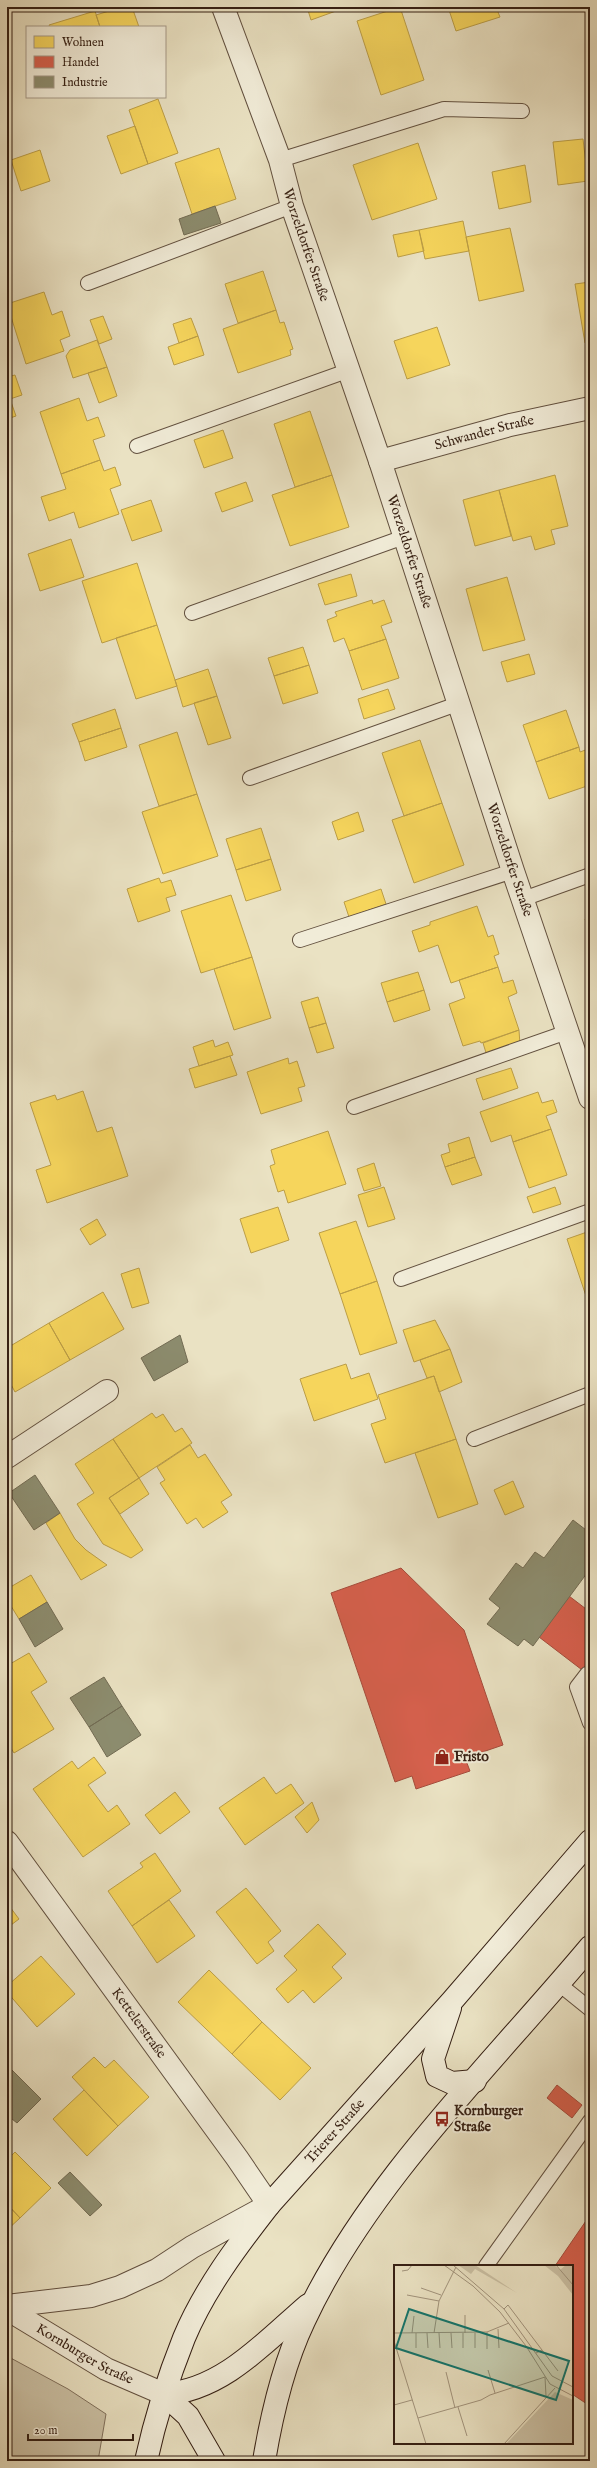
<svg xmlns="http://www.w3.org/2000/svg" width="597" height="2468" font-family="'IM FELL English',serif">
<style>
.green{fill:#cbc1a5;stroke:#80705c}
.homes{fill:#f6d55c;stroke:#bc9e46}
.shops{fill:#d6604d;stroke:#a64c3c}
.industry{fill:#8c8c6e;stroke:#726b53}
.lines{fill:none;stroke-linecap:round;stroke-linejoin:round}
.service-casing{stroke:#62503f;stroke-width:16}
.minor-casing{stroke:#62503f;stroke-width:24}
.secondary-casing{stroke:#351f13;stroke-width:24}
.service{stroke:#f1ecd8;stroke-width:14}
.minor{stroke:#f1ecd8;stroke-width:22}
.secondary{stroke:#f1ecd8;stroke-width:22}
.labels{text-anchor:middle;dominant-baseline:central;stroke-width:4;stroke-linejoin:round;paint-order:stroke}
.street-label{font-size:14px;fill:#351f13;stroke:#f1ecd8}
.poi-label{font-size:14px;font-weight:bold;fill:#351f13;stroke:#f1ecd8;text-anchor:start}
.inset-road{fill:none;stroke:#a2947d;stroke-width:1}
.view{fill:#0f766e;fill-opacity:0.15;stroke:#0f766e;stroke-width:2}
.inset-edge{fill:none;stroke:#351f13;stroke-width:2}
</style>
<rect width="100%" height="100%" fill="#eae2c3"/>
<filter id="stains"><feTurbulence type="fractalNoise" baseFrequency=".005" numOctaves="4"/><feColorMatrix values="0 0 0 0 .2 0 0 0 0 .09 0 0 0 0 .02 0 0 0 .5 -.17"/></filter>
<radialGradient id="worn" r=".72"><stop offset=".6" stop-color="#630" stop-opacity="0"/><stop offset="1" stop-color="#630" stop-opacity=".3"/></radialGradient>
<path class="green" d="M7 2356 68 2389 106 2414 98 2461H7Z"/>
<path class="homes" d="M122 7H132L139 27H100L96 15Z
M307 7H335L336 11 311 20Z
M335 7H350L336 11Z
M400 7 424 80 381 95 357 21Z
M448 7H496L500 17 456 31Z
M95 11 100 27H50L49 25Z
M158 99 178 153 148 164 129 110Z
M588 116H590V135Z
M135 126 148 164 121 174 107 136Z
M583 139 588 181 558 185 553 142Z
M418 143 437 199 372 220 353 165Z
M219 148 236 199 192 214 175 163Z
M40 150 50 181 21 191 11 160Z
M525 165 531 202 499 209 492 172Z
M463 221 469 251 425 259 419 230Z
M510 228 524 291 479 301 466 237Z
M419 230 424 251 398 257 393 235Z
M263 271 276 310 238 323 225 284Z
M590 282V342L585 343 575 284Z
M44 292 52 315 62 311 70 336 60 340 64 351 26 364 7 304Z
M276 310 280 323 284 322 293 349 290 350 291 355 238 373 223 329Z
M103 316 112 339 99 344 90 320Z
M191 318 198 336 179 343 173 324Z
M437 327 450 365 407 379 394 341Z
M198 336 204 355 174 365 168 347Z
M97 340 107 367 73 378 66 356 70 350Z
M107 367 117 396 99 403 88 373Z
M15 375 22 395 7 400V377Z
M79 398 87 421 98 417 105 436 93 440 100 460 61 474 40 412Z
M10 399 16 416 7 419V400Z
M310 411 332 475 295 487 274 424Z
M223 430 233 458 204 468 194 440Z
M100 460 104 471 115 467 121 485 110 489 119 514 79 528 74 512 49 521 41 497 66 489 61 474Z
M590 473V491L586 474Z
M332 475 349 527 290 546 272 495Z
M555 475 568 526 551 530 555 544 535 550 531 536 513 541 499 490Z
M246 482 253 501 222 512 215 493Z
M499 490 511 536 475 546 463 500Z
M151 500 162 531 132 541 121 510Z
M71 539 84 577 40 591 28 554Z
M137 563 157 625 102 643 82 581Z
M351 574 357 596 325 605 318 584Z
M507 577 525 640 483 651 466 589Z
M372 600 373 604 384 600 392 622 381 626 386 639 349 651 344 638 334 642 327 620 337 616 335 612Z
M157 625 177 686 136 699 116 638Z
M386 639 399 678 362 690 349 651Z
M303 647 309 665 274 676 268 658Z
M529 654 535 674 507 682 501 662Z
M309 665 318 693 283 704 274 676Z
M208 669 217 696 183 707 175 680Z
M388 689 395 709 364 719 358 699Z
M217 696 231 738 208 745 194 703Z
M115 709 121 728 79 742 72 724Z
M566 710 579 747 536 762 523 725Z
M121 728 127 747 85 761 79 742Z
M177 732 197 794 159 806 139 745Z
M420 740 442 803 404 816 382 753Z
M579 747 580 752 588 749 590 756V765L586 766 590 785 549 799 536 762Z
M197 794 218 856 163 874 142 812Z
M442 803 464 865 414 883 392 820Z
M358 812 364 831 338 840 332 822Z
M7 824 12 832 7 835Z
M261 828 271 859 236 870 226 839Z
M271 859 281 890 246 901 236 870Z
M159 878 161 883 171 880 176 895 166 898 170 911 138 922 127 889Z
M381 889 386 904 349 917 344 902Z
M231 895 252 957 201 973 181 911Z
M477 906 488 937 493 935 499 954 494 956 498 967 451 983 438 945 419 952 412 931 430 925V922Z
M590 917V935L585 919Z
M252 957 271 1018 234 1030 214 969Z
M498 967 503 983 513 980 517 993 508 997 519 1030 481 1043 480 1041 463 1046 449 1004 465 998 459 980Z
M418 972 424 990 387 1002 381 983Z
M424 990 430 1010 394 1022 387 1002Z
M318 997 326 1023 309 1028 301 1002Z
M326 1023 334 1048 317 1053 309 1028Z
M519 1030 520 1045 487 1056 483 1043Z
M213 1040 215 1047 228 1042 233 1055 199 1066 193 1047Z
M230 1056 237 1075 195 1088 189 1069Z
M288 1058 289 1064 297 1061 305 1086 298 1088 302 1101 261 1114 247 1072Z
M511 1068 518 1088 483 1100 476 1079Z
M83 1091 97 1132 112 1127 128 1176 47 1203 36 1170 51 1165 30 1103 55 1095 57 1100Z
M538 1092 542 1103 553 1100 557 1112 546 1116 551 1129 513 1142 511 1135 491 1142 480 1112Z
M551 1129 567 1175 529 1188 513 1142Z
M328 1131 346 1184 288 1203 284 1190 278 1192 270 1166 275 1164 271 1150Z
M469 1137 475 1157 445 1167 441 1155 450 1152 448 1144Z
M475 1157 482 1175 452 1185 445 1167Z
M374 1163 381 1186 364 1191 357 1169Z
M384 1187 395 1219 368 1227 358 1195Z
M555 1187 561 1204 533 1213 527 1197Z
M278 1207 289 1240 251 1253 240 1219Z
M97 1219 106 1235 90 1245 80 1229Z
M356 1221 377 1281 340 1294 319 1233Z
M590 1231V1302H588L567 1239Z
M139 1268 149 1303 132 1308 121 1274Z
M377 1281 397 1343 360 1355 340 1294Z
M103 1292 124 1329 70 1360 49 1323Z
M435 1320 450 1349 414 1362 403 1330Z
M49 1323 70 1360 15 1392 7 1377V1348Z
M450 1349 462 1382 439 1392 434 1376 427 1378 420 1360Z
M346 1364 351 1379 369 1373 378 1399 314 1421 300 1379Z
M434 1376 456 1439 385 1463 371 1424 386 1419 378 1395Z
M152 1413 156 1418 163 1414 175 1432 182 1428 192 1443 139 1478 113 1439Z
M113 1439 139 1478 109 1498 143 1550 131 1558 103 1544 77 1504 94 1493 75 1464Z
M456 1439 478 1504 438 1518 415 1453Z
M190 1445 198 1458 205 1454 232 1495 221 1502 228 1512 203 1528 196 1518 187 1524 160 1483 165 1480 157 1467Z
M139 1478 149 1494 120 1514 109 1498Z
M513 1481 524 1507 505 1515 494 1490Z
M60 1513 75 1539 86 1550 107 1565 81 1580 46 1523Z
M31 1575 47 1602 19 1619 11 1606 7 1609V1589Z
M29 1653 47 1682 31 1692 54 1729 14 1753 7 1742V1659L10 1664Z
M94 1757 106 1773 88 1785 108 1812 117 1805 130 1824 83 1857 33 1789 72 1761 78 1769Z
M264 1777 276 1794 291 1784 304 1803 245 1845 219 1808Z
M175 1792 190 1812 160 1834 145 1815Z
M312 1802 319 1820 307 1833 295 1817Z
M155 1853 181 1891 132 1926 108 1891 143 1867 140 1863Z
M246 1888 281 1931 268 1942 274 1951 257 1964 216 1912Z
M169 1900 195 1936 157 1963 132 1926Z
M7 1903 19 1919 7 1928Z
M318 1924 346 1954 332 1967 342 1978 314 2003 303 1990 288 2003 276 1989 297 1970 284 1956Z
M7 1930 12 1936 7 1939Z
M41 1956 75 1994 37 2027 7 1992V1986Z
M209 1970 262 2022 232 2054 178 2002Z
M262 2022 311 2068 280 2100 232 2054Z
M94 2057 105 2068 114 2060 149 2097 118 2126 72 2077Z
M84 2090 118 2126 87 2156 53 2119Z
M15 2152 51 2188 20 2218 7 2204V2160Z
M7 2204 20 2218 7 2230Z"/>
<path class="shops" d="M401 1568 464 1630 503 1745 465 1758 470 1771 416 1789 412 1776 395 1782 331 1593Z
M569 1596 590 1612V1676L539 1637Z
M557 2085 582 2105 572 2118 547 2098Z
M590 2215V2406L572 2394V2266H555Z"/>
<path class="industry" d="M215 206 221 223 184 235 179 219Z
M180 1335 188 1362 154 1381 141 1358Z
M35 1475 60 1513 34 1530 9 1493Z
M573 1520 590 1533V1569L533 1646 524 1639 518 1646 487 1624 500 1608 489 1599 516 1563 523 1568 535 1552 544 1558Z
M47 1602 63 1629 35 1647 19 1619Z
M104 1677 122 1706 89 1727 70 1698Z
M122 1706 141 1735 107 1757 89 1727Z
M10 2068 41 2099 17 2123 7 2115V2071Z
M70 2172 102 2205 90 2216 58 2183Z"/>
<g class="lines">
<g class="service-casing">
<path id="service" d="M280 160 444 109 522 111
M88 283 292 206
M137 446 347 371
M192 613 404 537
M250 778 460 703
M523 899 590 875
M300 940 513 871
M354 1107 567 1032
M401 1279 590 1211
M474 1439 590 1394
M587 1674 577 1687 590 1723
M559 1984 590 2009
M486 2266 590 2121"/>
</g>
<g class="minor-casing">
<g id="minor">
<path id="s1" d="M223 7 280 160 292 206 380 461 513 871 590 1098"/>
<path id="s2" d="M380 461 510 425 590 408"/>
<path d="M7 1457 107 1391"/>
<path id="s3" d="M7 1842 237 2158 269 2205 192 2247 157 2270 120 2287 91 2296 7 2306"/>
<path id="s4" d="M7 2309 106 2369 164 2394"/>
</g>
</g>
<g class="secondary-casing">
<g id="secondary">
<path d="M450 2008 433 2059 437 2076 452 2083 475 2081"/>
<path d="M164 2394C222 2391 266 2341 308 2305"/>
<path d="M164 2394 188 2416 214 2461"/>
<path id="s5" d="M146 2461C155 2420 168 2378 184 2338 204 2290 237 2246 269 2205L452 2001 590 1841"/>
<path d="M264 2461C272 2413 283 2365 304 2321 368 2183 493 2063 590 1947"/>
</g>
</g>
<use href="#service" class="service"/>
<use href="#minor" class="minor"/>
<use href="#secondary" class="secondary"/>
</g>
<defs>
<g id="shop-bare" transform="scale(1.2)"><path d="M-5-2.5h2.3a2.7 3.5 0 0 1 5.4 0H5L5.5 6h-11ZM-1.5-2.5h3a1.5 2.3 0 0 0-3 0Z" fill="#8f2418" stroke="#f1ecd8" stroke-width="2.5" paint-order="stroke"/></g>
<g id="bus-bare" transform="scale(1.2)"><path d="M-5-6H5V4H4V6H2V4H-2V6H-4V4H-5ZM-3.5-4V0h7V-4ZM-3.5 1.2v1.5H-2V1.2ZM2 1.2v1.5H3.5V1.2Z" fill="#8f2418" stroke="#f1ecd8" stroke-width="2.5" paint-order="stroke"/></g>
</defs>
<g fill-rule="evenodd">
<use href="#shop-bare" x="442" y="1757"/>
<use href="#bus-bare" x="442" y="2119"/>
</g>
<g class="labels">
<g class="street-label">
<text stroke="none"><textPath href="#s1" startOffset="252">Worzeldorfer Straße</textPath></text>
<text stroke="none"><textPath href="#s2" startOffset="108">Schwander Straße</textPath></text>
<text stroke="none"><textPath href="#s1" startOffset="576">Worzeldorfer Straße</textPath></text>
<text stroke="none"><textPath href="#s1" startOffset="900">Worzeldorfer Straße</textPath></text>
<text stroke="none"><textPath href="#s3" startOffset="224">Kettelerstraße</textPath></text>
<text stroke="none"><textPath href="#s5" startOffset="386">Trierer Straße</textPath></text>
<text stroke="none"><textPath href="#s4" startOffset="90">Kornburger Straße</textPath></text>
</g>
<g class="poi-label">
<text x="454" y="1757">Fristo</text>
<text x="454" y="2111">Kornburger<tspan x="454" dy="16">Straße</tspan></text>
</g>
</g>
<g transform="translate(394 2265)">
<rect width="179" height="179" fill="#eae2c3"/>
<path d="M64 0H81L123 28 81 4 77 9ZM150 0H160L166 5 172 0H179V30L164 11ZM161 127 179 135V179H112Z" fill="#cbc1a5"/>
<path class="inset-road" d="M50 0 79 21 106 47 132 81 156 119 179 131M59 0 110 44 158 111 179 122M162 0 179 20M8 6 14 5 18 0M27 23 47 30M13 30 45 36M110 44 114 40 148 85M71 50V68M104 64 105 83M93 67V84M0 68 93 67 115 58M18 68 20 51M22 68V83M33 68 34 83M40 68 45 36 62 2M45 68 46 83M57 68 58 83M69 68V83M81 68V83M0 76 32 179M142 88 148 85 164 106M94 105 101 128M52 107 61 143M0 140 18 135M64 142 73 171M24 153 87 135 96 130 151 112 152 131M110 179 161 123"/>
<path class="view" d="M15 44 175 96 162 135 2 83Z"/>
<rect width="179" height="179" class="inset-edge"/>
</g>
<rect width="597" height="2468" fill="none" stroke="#eae2c3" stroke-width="24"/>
<rect x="8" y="8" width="581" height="2452" fill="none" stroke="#351f13" stroke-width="2"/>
<rect x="12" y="12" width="573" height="2444" fill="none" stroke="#351f13"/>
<rect x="26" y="26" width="140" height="72" fill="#f1ecd8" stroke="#a69a89"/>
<rect x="34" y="36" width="20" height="12" fill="#f6d55c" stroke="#a69a89"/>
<text x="62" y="46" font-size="12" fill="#351f13">Wohnen</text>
<rect x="34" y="56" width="20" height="12" fill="#d6604d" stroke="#a69a89"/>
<text x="62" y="66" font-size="12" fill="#351f13">Handel</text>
<rect x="34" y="76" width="20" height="12" fill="#8c8c6e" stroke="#a69a89"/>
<text x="62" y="86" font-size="12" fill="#351f13">Industrie</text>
<path d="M28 2434v6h105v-6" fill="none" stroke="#351f13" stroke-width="2"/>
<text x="34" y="2434" font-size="12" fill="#351f13" stroke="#f1ecd8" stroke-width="3" paint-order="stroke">20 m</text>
<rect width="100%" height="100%" filter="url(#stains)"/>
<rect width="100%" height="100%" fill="url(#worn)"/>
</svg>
